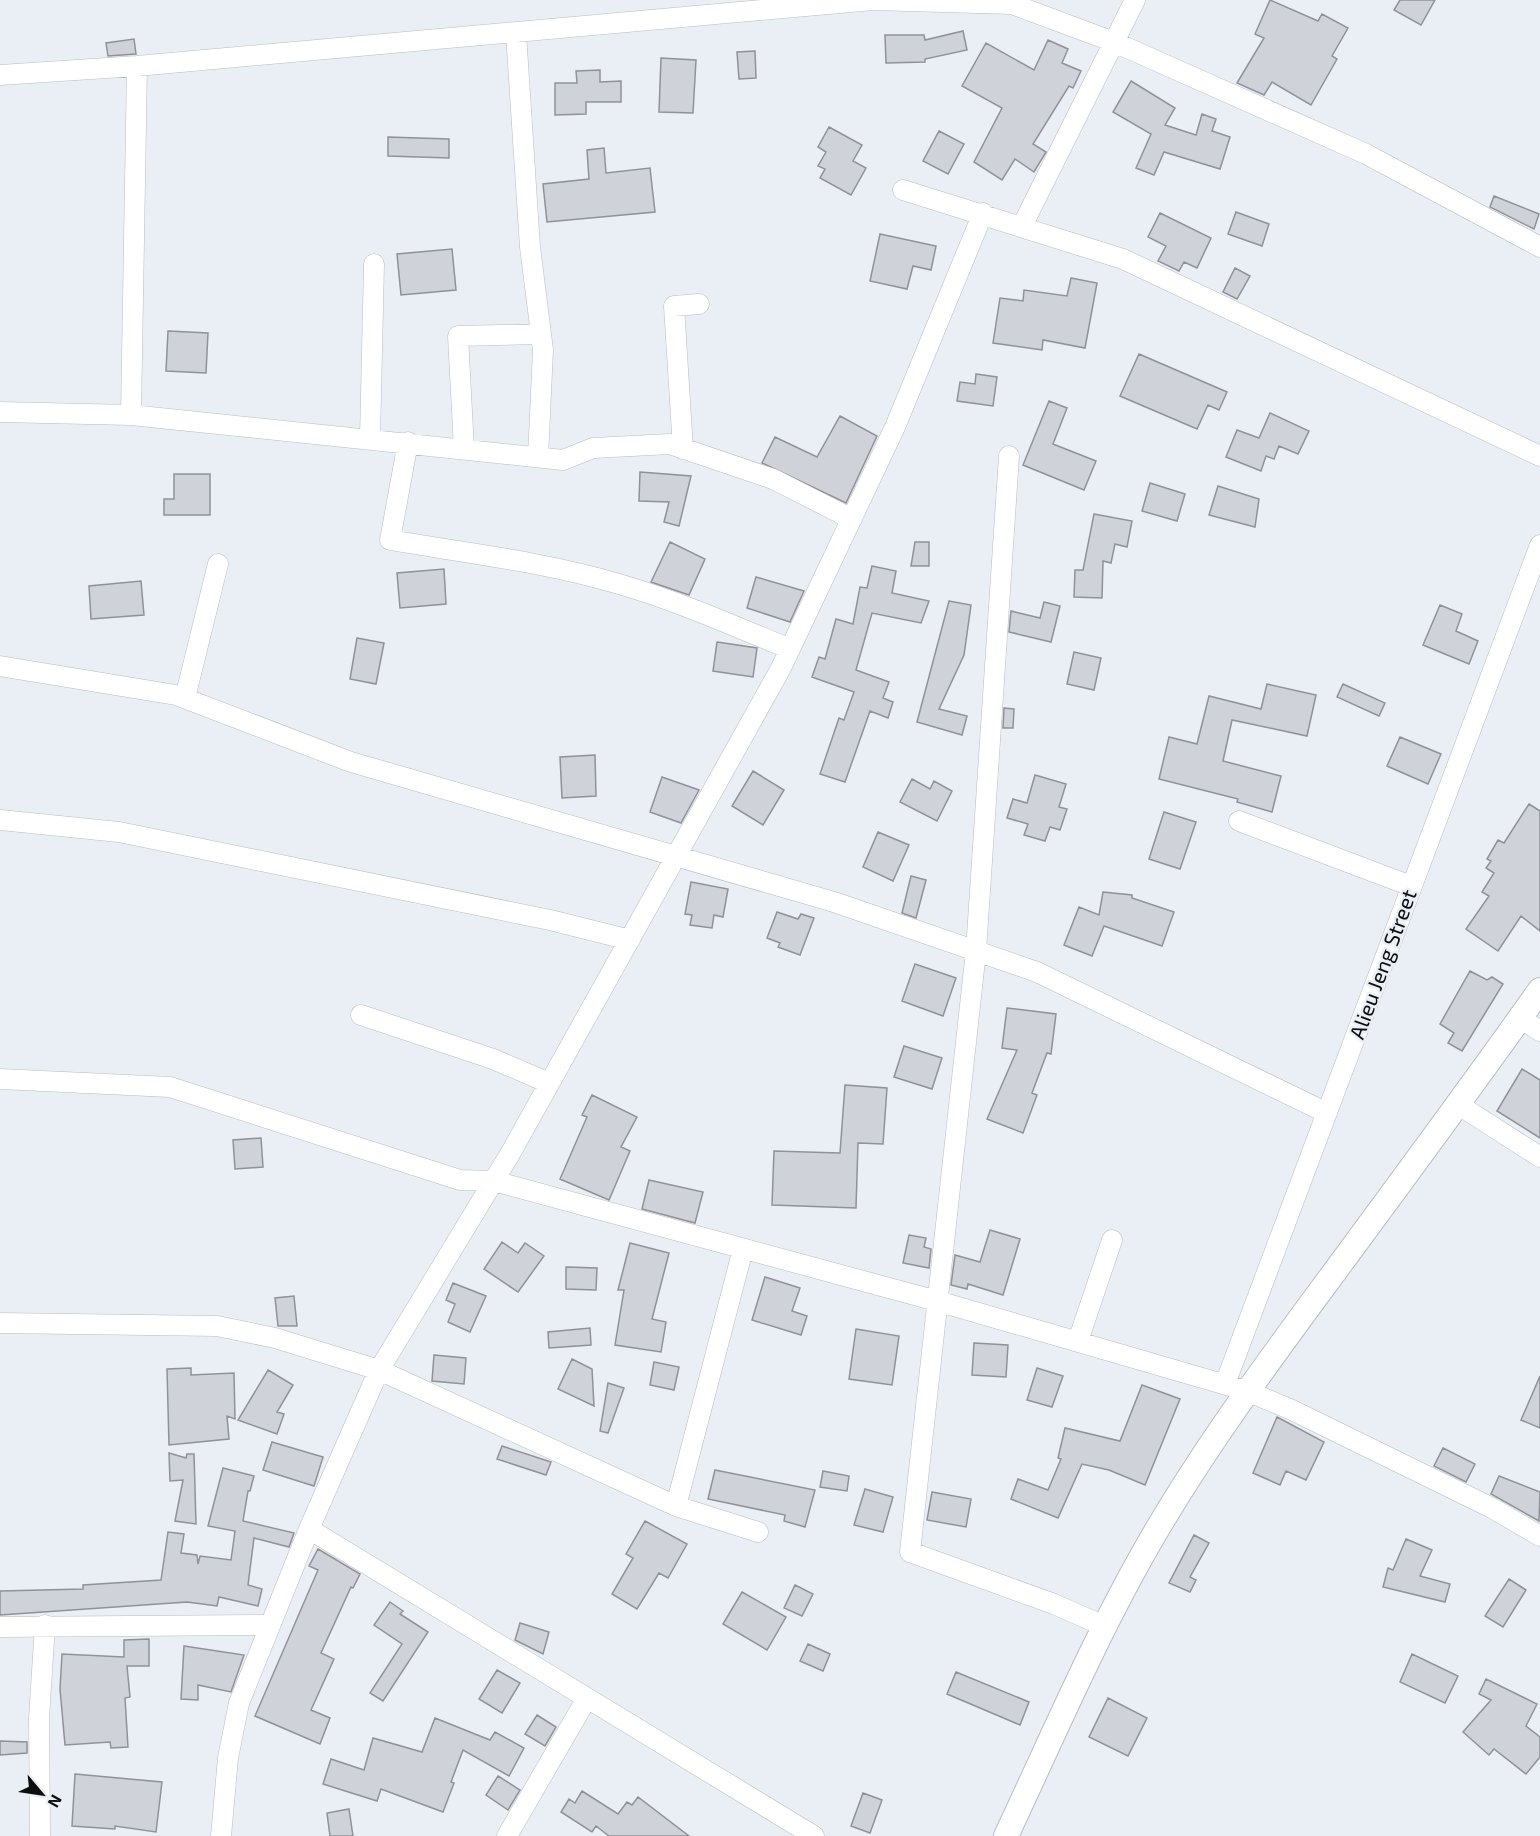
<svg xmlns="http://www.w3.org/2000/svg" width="1540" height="1836" font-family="'Exo 2',sans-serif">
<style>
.building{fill:#cfd2d9;stroke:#8f9299;stroke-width:1.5}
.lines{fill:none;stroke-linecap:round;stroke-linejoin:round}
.minor-casing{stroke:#b8bcc3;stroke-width:21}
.tertiary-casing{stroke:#b8bcc3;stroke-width:26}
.minor{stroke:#fff;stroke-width:20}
.tertiary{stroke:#fff;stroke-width:24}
.labels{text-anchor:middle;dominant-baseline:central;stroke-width:5;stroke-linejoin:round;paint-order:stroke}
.street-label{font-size:21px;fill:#0b0d0f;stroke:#eaeef5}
</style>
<rect width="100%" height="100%" fill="#eaeef5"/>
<path class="building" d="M1270 0 1318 21 1322 14 1348 28 1332 56 1337 59 1311 105 1272 82 1264 95 1237 83 1264 38 1255 34Z
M1400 0H1435L1421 25 1394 10Z
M963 31 967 50 925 59V62L886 63 885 35H924L925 40Z
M134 39 136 54 108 56 106 43Z
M1048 40 1068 49 1062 63 1081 71 1073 88 1069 86 1033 144 1046 152 1034 172 1015 159 1002 180 974 162 1002 108 962 86 986 43 1034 70Z
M755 51 756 78 739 79 737 52Z
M661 58 696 60 693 113 659 112Z
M600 70V82L621 81V102H586V114L555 115V83H577L576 71Z
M1131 81 1175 108 1165 125 1196 135 1202 114 1216 119 1212 131 1230 137 1220 169 1164 152 1154 175 1136 168 1151 134 1113 112Z
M829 127 862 145 853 161 866 168 851 195 820 178 825 169 818 166 826 152 818 147Z
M939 131 964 144 948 174 923 161Z
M388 137 449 139V158L388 156Z
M604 148 606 173 650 168 655 212 547 222 543 184 589 179 587 150Z
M1494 196 1539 214 1534 229 1490 207Z
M1236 212 1269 224 1262 246 1228 234Z
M1160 213 1211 238 1197 268 1184 262 1179 271 1158 261 1166 246 1148 237Z
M880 234 936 246 931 270 913 266 907 289 870 281Z
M452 249 456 290 401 295 397 254Z
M1235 268 1250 276 1237 299 1223 292Z
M1071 278 1097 283 1085 348 1043 340 1042 350 993 343 1000 298 1023 301 1024 290 1067 296Z
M168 331 208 333 206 373 166 371Z
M1139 354 1227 392 1219 410 1208 405 1197 429 1120 396Z
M976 374 997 377 993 406 957 401 960 382 975 384Z
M1049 401 1067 408 1053 444 1096 461 1084 490 1023 465Z
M1270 413 1309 431 1298 454 1279 446 1274 459 1266 456 1261 471 1226 457 1237 430 1259 438Z
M840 416 877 436 846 503 762 463 775 437 817 457Z
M640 472 691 476 679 526 664 522 669 502 639 501Z
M174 474H210V515H164V499H174Z
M1150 483 1185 494 1177 521 1142 511Z
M1218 486 1259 499 1255 527 1209 515Z
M1094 514 1132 521 1127 547 1115 544 1111 563 1103 561 1102 598 1074 597 1075 570H1083Z
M670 542 705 559 689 595 651 582Z
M915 542H929V566H911Z
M872 566 896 571 892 593 929 601 921 623 872 613 856 670 889 682 883 698 893 702 888 718 870 711 845 782 820 774 839 718 844 720 854 692 812 677 819 657 825 659 836 619 853 624 860 587 867 588Z
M444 569 446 604 400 608 397 573Z
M756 577 804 591 790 622 747 608Z
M141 581 144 615 91 619 89 586Z
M949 601 971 605 964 655 939 709 967 716 962 735 917 722Z
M1044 602 1060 606 1051 642 1009 632 1011 611 1040 618Z
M1440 605 1462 614 1456 631 1478 641 1469 664 1423 645Z
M357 638 384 643 376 684 350 679Z
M717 642 757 648 753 677 713 671Z
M1074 652 1101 658 1094 690 1067 684Z
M1267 684 1316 695 1307 736 1232 720 1223 761 1281 776 1272 812 1237 802 1238 799 1159 779 1169 737 1197 744 1209 696 1261 709Z
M1343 684 1385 703 1379 716 1337 697Z
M1004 708 1014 709 1013 728H1003Z
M1400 737 1441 754 1428 784 1387 766Z
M595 755 596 796 562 798 560 757Z
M753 771 784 790 763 825 732 806Z
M1035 775 1066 784 1059 807 1067 809 1060 830 1050 827 1045 841 1024 835 1028 824 1007 818 1013 799 1027 803Z
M662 777 699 790 681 823 650 812Z
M912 779 930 789 934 781 952 791 937 821 900 802Z
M1529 804 1540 811V931L1521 916 1498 951 1466 929 1489 896 1482 892 1494 873 1486 868 1491 861 1487 859 1498 840 1504 843Z
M1164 812 1196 822 1180 869 1149 859Z
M878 832 909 845 893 881 863 867Z
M911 876 926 880 916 918 902 913Z
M691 882 728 889 723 917 714 915 712 928 690 925 692 915 685 914Z
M1103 892 1132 895V898L1174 912 1162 946 1104 926 1092 956 1064 945 1079 907 1099 915Z
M777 912 798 919 801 914 814 918 800 955 778 947 780 943 767 938Z
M915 964 956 978 943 1016 902 1001Z
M1470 971 1487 980 1492 977 1503 984 1462 1051 1448 1043 1454 1033 1440 1024Z
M1007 1008 1056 1014 1051 1054 1047 1053 1032 1093 1037 1095 1023 1133 987 1119 1017 1050 1002 1048Z
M904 1046 942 1058 932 1089 894 1077Z
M1522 1069 1540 1080V1138L1497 1111Z
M845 1085 887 1088 883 1144 858 1143 856 1208 772 1205 774 1151 840 1153Z
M592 1095 637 1117 621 1147 630 1151 609 1200 560 1179 587 1117 582 1115Z
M261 1138 263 1167 235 1169 233 1140Z
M649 1180 703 1192 695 1223 642 1209Z
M990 1230 1020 1239 1003 1295 968 1284 967 1289 951 1285 955 1255 980 1262Z
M909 1235 926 1238 924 1247 931 1249 929 1268 903 1263Z
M502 1242 518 1253 525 1243 544 1256 518 1292 484 1269Z
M630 1243 669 1253 652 1319 666 1322 661 1352 615 1345 624 1290H618Z
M566 1267 597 1268 596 1290 566 1289Z
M765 1277 800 1288 792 1311 807 1316 801 1335 752 1320Z
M453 1283 486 1296 470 1332 448 1322 455 1304 446 1300Z
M294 1296 297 1326H278L275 1298Z
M590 1328 591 1345 549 1348 548 1332Z
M856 1329 899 1336 892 1385 849 1379Z
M974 1343 1008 1345 1006 1377 972 1375Z
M434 1355 466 1358 464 1384 432 1381Z
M572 1359 592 1369 594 1406 558 1389Z
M654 1362 679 1367 674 1390 650 1385Z
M191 1368V1375L234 1373 235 1419 227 1416 229 1439 169 1445 167 1369Z
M1037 1368 1063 1376 1052 1407 1027 1400Z
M268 1370 293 1385 277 1412 284 1414 277 1434 238 1420Z
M1540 1376V1428L1521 1420Z
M608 1383 624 1388 608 1433 600 1431Z
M1142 1385 1180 1399 1145 1485 1109 1470 1082 1464 1058 1518 1011 1499 1018 1479 1048 1490 1061 1459 1058 1458 1065 1428 1120 1441Z
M1277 1417 1324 1442 1306 1480 1286 1471 1280 1485 1253 1473Z
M272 1442 323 1457 314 1486 263 1470Z
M502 1446 551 1462 546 1475 497 1459Z
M1443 1448 1475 1464 1466 1482 1434 1466Z
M169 1453 186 1458 187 1454H194L196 1524 175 1521 183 1480 170 1481Z
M223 1468 254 1476 250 1491H248L243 1521 294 1533 289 1547 254 1538 248 1585 262 1589 258 1606 219 1597 217 1606 187 1602 0 1615V1591L83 1589V1585L161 1580 168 1532 184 1534 181 1553 197 1555 198 1564 200 1556 231 1560 235 1531 208 1526Z
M715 1470 815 1490 805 1527 784 1521 785 1515 708 1499Z
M823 1471 849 1476 847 1491 820 1487Z
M1499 1476 1540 1492 1539 1521 1491 1494Z
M865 1489 893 1497 883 1532 854 1525Z
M932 1492 971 1499 966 1527 927 1520Z
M645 1521 687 1544 668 1578 659 1573 637 1609 612 1594 633 1558 626 1554Z
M1194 1535 1209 1543 1190 1577 1196 1580 1190 1592 1169 1583Z
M1406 1539 1432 1550 1420 1576 1450 1584 1445 1602 1383 1587 1388 1568 1393 1570Z
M318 1549 360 1574 353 1588 351 1587 321 1653 334 1659 311 1710 330 1718 320 1744 255 1716 318 1570 309 1566Z
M1509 1579 1526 1590 1503 1627 1485 1616Z
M795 1585 813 1594 802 1616 784 1608Z
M742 1592 786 1617 767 1650 723 1624Z
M390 1602 403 1611 400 1614 428 1632 383 1701 370 1693 402 1644 374 1625Z
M520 1623 549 1632 543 1654 515 1640Z
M149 1639V1666H127L130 1697 125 1698 128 1747 111 1748 110 1742 65 1745 60 1689 62 1654 124 1657V1640Z
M808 1644 830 1654 823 1671 800 1661Z
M184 1646 244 1655 231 1692 198 1685V1700L181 1699Z
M1412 1654 1458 1676 1445 1703 1400 1682Z
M497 1670 520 1683 502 1713 479 1699Z
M956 1672 1029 1702 1020 1725 947 1694Z
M1486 1679 1537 1704 1526 1726 1540 1737V1757L1526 1774 1494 1749 1489 1755 1463 1732 1491 1700 1479 1694Z
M1108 1698 1147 1718 1128 1756 1089 1737Z
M537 1715 556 1727 545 1746 525 1734Z
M435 1718 490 1740 495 1732 524 1748 509 1776 463 1750 451 1782 454 1783 443 1812 381 1789 377 1801 323 1784 331 1759 364 1770 373 1738 422 1752Z
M0 1741 27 1742V1753L0 1755Z
M75 1774 162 1782 156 1832 115 1826V1829L72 1826Z
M498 1776 520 1790 508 1810 486 1795Z
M582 1791 618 1814 627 1802 632 1805 638 1797 689 1836H609L596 1826 592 1832 561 1812 569 1799 575 1803Z
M863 1793 882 1800 870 1833 851 1826Z
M349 1809 353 1836H330L327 1813Z"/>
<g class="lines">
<g class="minor-casing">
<path id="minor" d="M516 33 530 247 543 350 538 457
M0 75 137 66 873 0 1012 4 1114 42 1366 154 1540 247
M903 190 1123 259 1540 456
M1022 226 1135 0
M0 412 131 415 563 460 593 448 670 444 773 479 852 519
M131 415 137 66
M370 438 374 264
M408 442 390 540C466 553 545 562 619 584 678 601 734 626 790 649
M464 449 458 336 541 334
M683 449 674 306 699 304
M1009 456 976 951 910 1552 1054 1604 1104 1626
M0 666 176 695 351 762 834 902 1037 972 1327 1113
M185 698 218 564
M0 820 119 832 550 920 630 940
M1239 821 1411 886
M361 1015 493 1059 549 1083
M1520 1018 1540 1031
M0 1079 170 1087 460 1180 494 1181 937 1301 1247 1391 1292 1410 1492 1508 1540 1536
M1459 1105 1540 1157
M0 1323 217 1326 275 1338 379 1370 676 1506 758 1532
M1078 1341 1112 1240
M1225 1384 1540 545
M676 1506 743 1249
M309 1529 814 1836
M0 1627 269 1625
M40 1836 39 1718 45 1625
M221 1836 228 1758 239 1703 309 1529 379 1370 510 1154 781 668 895 427 983 213
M507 1836 587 1698"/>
</g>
<g class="tertiary-casing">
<path id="tertiary" d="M1006 1836C1054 1734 1098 1630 1155 1533 1212 1436 1280 1346 1347 1255 1412 1167 1477 1079 1540 990"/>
</g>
<use href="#minor" class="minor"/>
<use href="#tertiary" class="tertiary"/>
</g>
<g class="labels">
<g class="street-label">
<text transform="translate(1382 964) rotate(-70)">Alieu Jeng Street</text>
</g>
</g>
<g transform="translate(42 1794) rotate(119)" stroke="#eaeef5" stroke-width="4.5" paint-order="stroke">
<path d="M0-4.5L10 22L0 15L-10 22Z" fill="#0b0d0f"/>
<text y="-9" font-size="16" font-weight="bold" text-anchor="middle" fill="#0b0d0f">N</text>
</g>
</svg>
